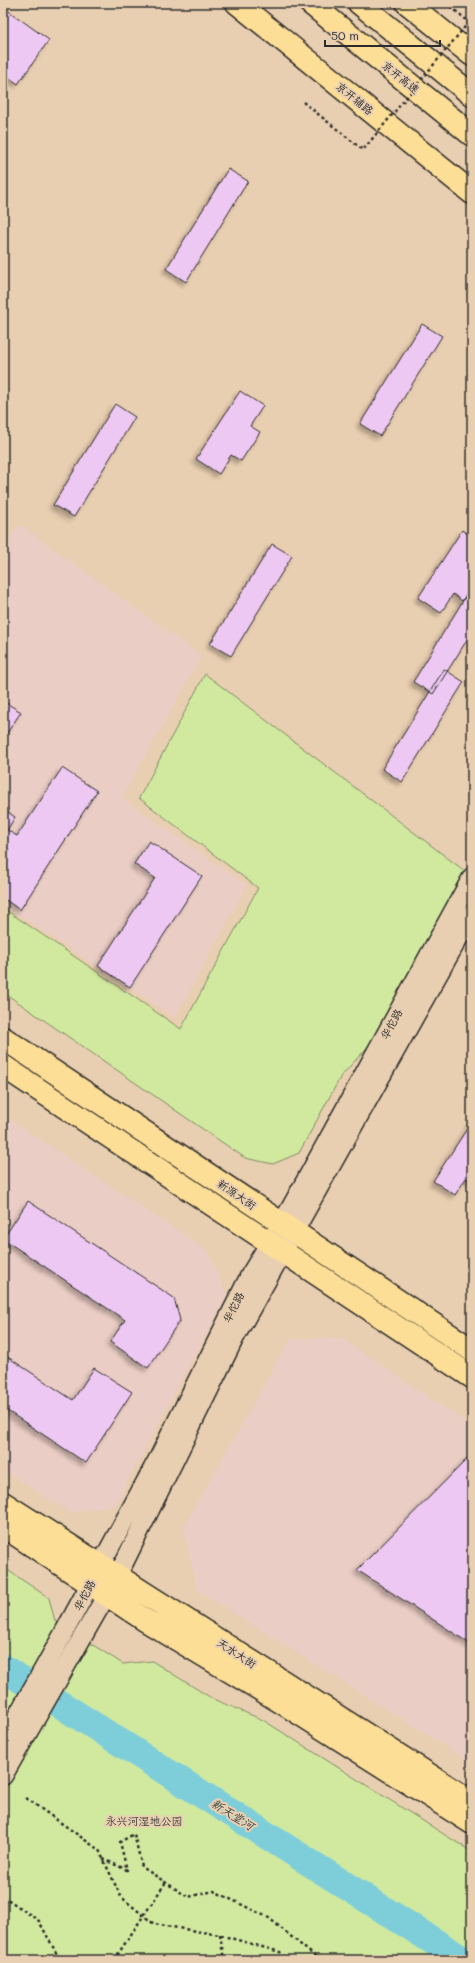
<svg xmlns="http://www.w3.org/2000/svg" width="475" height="1963" font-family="Mali,'LXGW WenKai TC',sans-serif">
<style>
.built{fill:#eacdc4}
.green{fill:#d1e99f;stroke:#7e8a65}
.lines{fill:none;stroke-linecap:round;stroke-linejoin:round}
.river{stroke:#7eceda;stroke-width:28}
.building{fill:#edc8f2;stroke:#2b2b2b;filter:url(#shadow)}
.minor-casing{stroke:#2b2b2b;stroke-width:21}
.major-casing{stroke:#2b2b2b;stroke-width:25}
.highway-casing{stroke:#2b2b2b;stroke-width:25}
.path{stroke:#2b2b2b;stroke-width:2.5;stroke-dasharray:3 3;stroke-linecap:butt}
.minor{stroke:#e9cfb1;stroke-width:18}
.major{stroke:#fdde96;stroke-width:22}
.highway{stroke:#fdde96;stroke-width:22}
.path-bridge{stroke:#2b2b2b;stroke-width:2.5;stroke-dasharray:3 3;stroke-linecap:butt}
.labels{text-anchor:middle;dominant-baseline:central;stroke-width:4;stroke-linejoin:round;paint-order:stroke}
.street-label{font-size:11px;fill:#2b2b2b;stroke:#e9cfb1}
.park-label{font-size:11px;fill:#3c3e37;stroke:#e9cfb1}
.water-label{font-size:12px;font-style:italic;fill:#374345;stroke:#e9cfb1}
</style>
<defs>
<filter id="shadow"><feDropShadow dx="-3.5" dy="3.5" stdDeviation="2" flood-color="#0004"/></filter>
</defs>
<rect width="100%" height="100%" fill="#e9cfb1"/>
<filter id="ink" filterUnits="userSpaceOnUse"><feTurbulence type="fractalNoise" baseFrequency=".025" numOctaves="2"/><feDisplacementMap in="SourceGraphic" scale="8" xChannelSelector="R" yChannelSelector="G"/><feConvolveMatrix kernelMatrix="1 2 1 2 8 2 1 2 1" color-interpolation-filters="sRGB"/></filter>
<g filter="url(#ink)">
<path class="built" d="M19 524 202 656 122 798 247 885 175 1018 3 905V549Z
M3 1115 208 1251 227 1296 115 1505 71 1513 3 1470Z
M341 1338 472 1426V1763L197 1590 183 1527 290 1339Z"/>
<path class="green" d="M205 674 470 875 393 1019 341 1076 299 1153 273 1164 245 1158 3 992V908L181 1029 258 888 139 798Z
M3 1567 49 1598 55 1621 123 1664 152 1661 213 1699 263 1720 472 1852V1960H3Z"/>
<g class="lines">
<path class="river" d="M3 1668 463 1960"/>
</g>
<path class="building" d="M3 7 49 40 18 84 3 73Z
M228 169 248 181 186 282 166 269Z
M422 324 442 336 380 436 360 424Z
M240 391 263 406 250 426 260 432 241 461 231 455 219 474 196 459Z
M115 404 135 417 74 517 53 505Z
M462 530 472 537V586L462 601 453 594 441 613 418 598Z
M272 544 292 556 231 656 210 644Z
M472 586V632L433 694 413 682Z
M444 669 464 682 402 782 382 769Z
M3 701 21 712 3 739Z
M62 768 97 791 20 910 3 898V860L9 850 3 846V809L15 817 7 830 17 836Z
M149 841 202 876 130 987 98 966 155 878 134 864Z
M472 1121V1182L466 1178 455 1195 433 1181Z
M28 1201 174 1298 180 1320 148 1368 110 1342 125 1320 3 1239Z
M3 1354 73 1400 94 1368 132 1392 86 1463 3 1408Z
M469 1457 472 1459V1645L357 1570Z"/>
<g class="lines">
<g class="minor-casing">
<path id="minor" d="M3 1741 62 1636 159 1457 250 1275 290 1209 472 877
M3 1776 118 1575 234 1339 472 914"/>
</g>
<g class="major-casing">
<path id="major" d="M237 3 472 193
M407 3 472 55
M3 1038 472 1350
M3 1066 472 1377
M3 1503 472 1802
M3 1526 145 1620 281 1702 472 1823"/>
</g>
<g class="highway-casing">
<path id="highway" d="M310 3 472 135
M359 3 472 95"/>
</g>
<path class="path" d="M26 1798 99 1850 121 1897 154 1924 220 1935 280 1952 286 1960
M103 1859 127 1870 120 1842 134 1834 142 1867 188 1897 214 1891 269 1918 319 1960
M3 1896 39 1921 60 1960
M220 1935 224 1960
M114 1960 166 1882"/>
<use href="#minor" class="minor"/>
<use href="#major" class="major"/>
<use href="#highway" class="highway"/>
<path class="path-bridge" d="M303 102 363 150 469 22 446 3"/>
</g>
</g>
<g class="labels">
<g class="street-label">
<text transform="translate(401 77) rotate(39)">京开高速</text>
<text transform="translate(355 98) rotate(39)">京开辅路</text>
<text transform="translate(391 1024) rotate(-61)">华佗路</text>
<text transform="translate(237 1194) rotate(34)">新源大街</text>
<text transform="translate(233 1307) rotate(-63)">华佗路</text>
<text transform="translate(84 1595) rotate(-62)">华佗路</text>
<text transform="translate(237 1653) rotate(33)">天水大街</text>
</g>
<g class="park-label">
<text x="144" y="1820">永兴河湿地公园</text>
</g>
<g class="water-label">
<text transform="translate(233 1814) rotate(32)">新天堂河</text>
</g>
</g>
<rect width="475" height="1963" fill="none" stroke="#e9cfb1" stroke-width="16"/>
<rect x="8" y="8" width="459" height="1947" fill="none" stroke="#2b2b2b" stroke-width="1.5" filter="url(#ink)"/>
<path d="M325 40v6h115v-6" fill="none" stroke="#2b2b2b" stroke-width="2"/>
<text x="331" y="40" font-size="12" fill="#2b2b2b" stroke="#e9cfb1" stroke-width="3" paint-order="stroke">50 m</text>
</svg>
